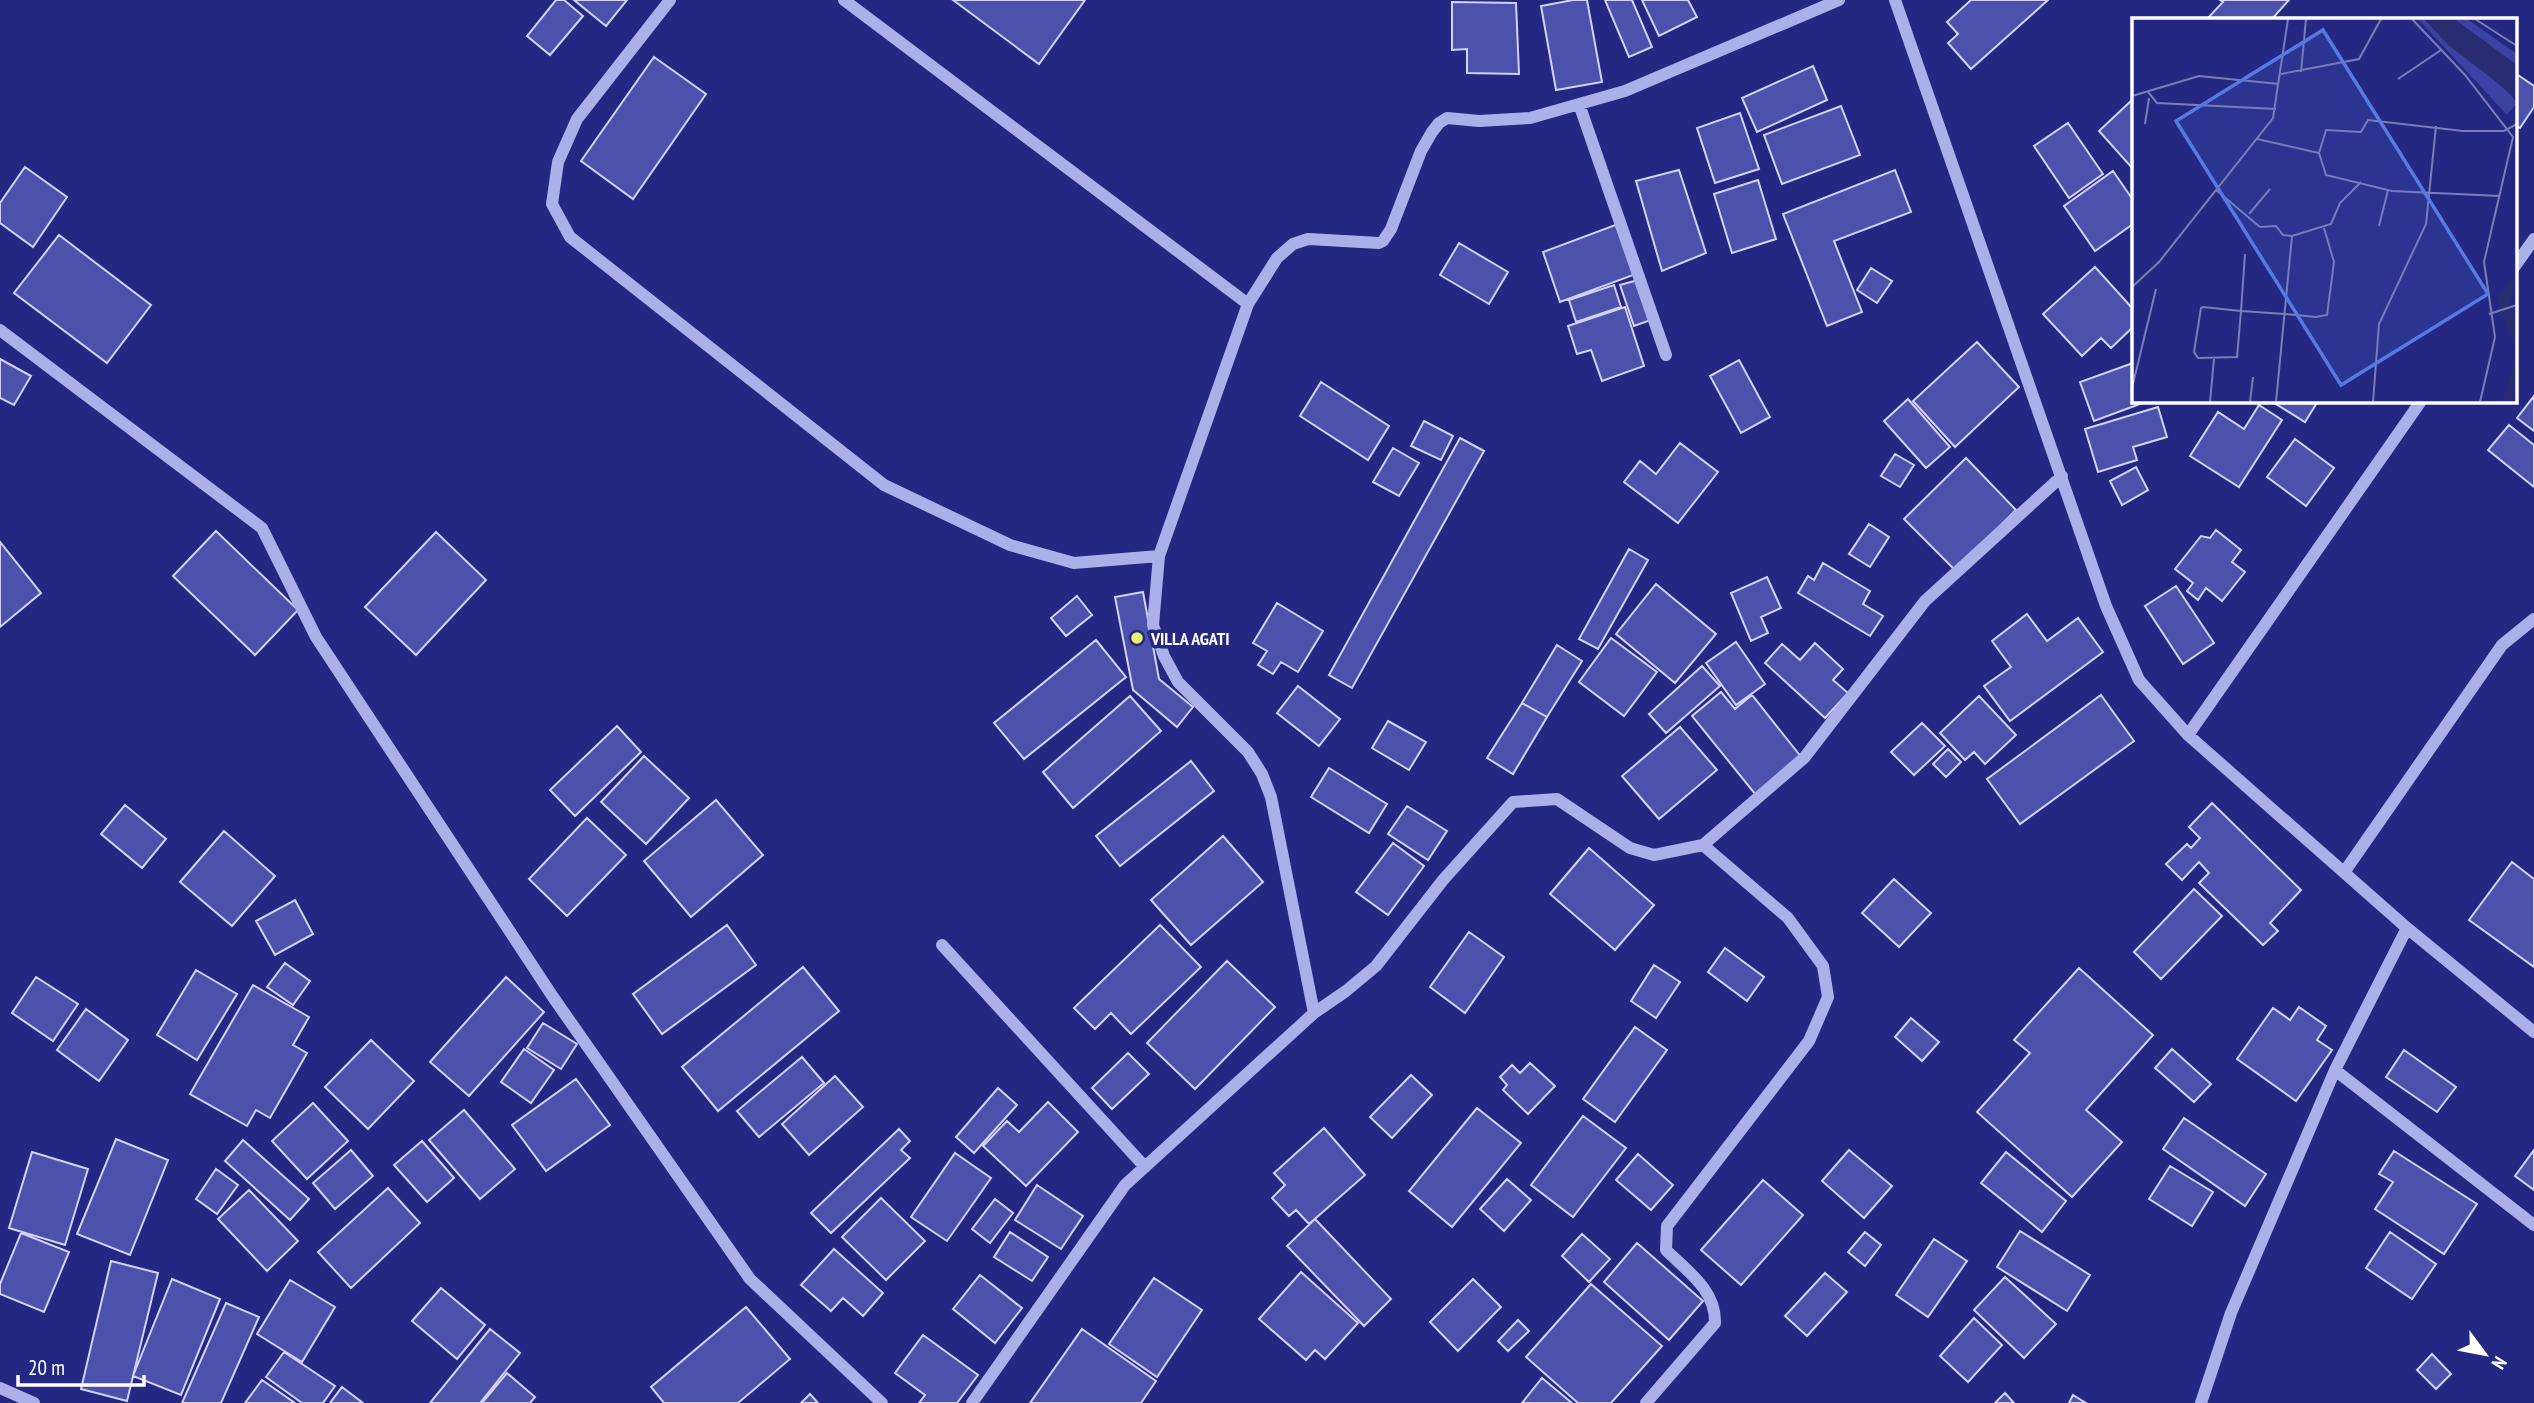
<svg xmlns="http://www.w3.org/2000/svg" width="2534" height="1403" font-family="'PT Sans Narrow',sans-serif">
<style>
.building{fill:#4c52ab;stroke:#d0d2f6;stroke-width:2}
.lines{fill:none;stroke-linecap:round;stroke-linejoin:round}
.minor{stroke:#acb0e8;stroke-width:12}
.poi-dot{fill:#e6f36f;stroke:#242883;stroke-width:2.5}
.labels{text-anchor:middle;dominant-baseline:central;stroke-width:7;stroke-linejoin:round;paint-order:stroke}
.poi-label{font-size:18px;font-weight:bold;fill:#fff;stroke:#242883;text-anchor:start}
.inset-road{fill:none;stroke:#7c7eb5;stroke-width:2}
.view{fill:#567ae2;fill-opacity:0.15;stroke:#567ae2;stroke-width:3.5}
.inset-edge{fill:none;stroke:#fff;stroke-width:3.5}
</style>
<rect width="100%" height="100%" fill="#242883"/>
<path class="building" d="M556 0H564L583 16 550 55 527 36Z
M574 0H627L606 26Z
M953 0H1085L1039 64Z
M1573 0H1587L1602 82 1556 90 1541 6Z
M1605 0H1632L1652 47 1629 57Z
M1642 0H1688L1697 17 1659 36Z
M1971 0H2048L1971 69 1948 43 1958 34 1947 22Z
M2220 0H2289L2272 19H2207L2223 2Z
M1452 2 1516 3 1519 74 1467 73V49L1452 50Z
M654 57 706 94 633 199 581 161Z
M1813 66 1827 100 1757 132 1742 98Z
M2515 73 2534 86V107L2520 128 2515 125Z
M2132 100 2133 102V169L2099 131Z
M1841 106 1860 155 1782 184 1764 135Z
M1740 113 1759 169 1715 183 1697 128Z
M2068 123 2103 174 2069 198 2034 146Z
M25 167 67 197 33 247 0 223V203Z
M1679 170 1706 253 1662 271 1636 181Z
M1895 170 1911 212 1834 241 1862 312 1827 326 1783 214Z
M2113 171 2133 200V224L2095 251 2064 206Z
M1758 180 1776 239 1732 253 1714 194Z
M1618 224 1636 274 1560 302 1543 252Z
M59 235 151 305 107 363 14 293Z
M1459 243 1508 272 1489 304 1440 275Z
M2095 267 2133 309V327L2111 348 2101 338 2082 356 2043 314Z
M1871 268 1892 281 1877 303 1857 290Z
M1638 280 1651 320 1634 326 1620 285Z
M1614 285 1621 307 1576 322 1569 300Z
M1625 307 1644 366 1602 381 1591 350 1577 354 1568 326Z
M1977 342 2019 387 1955 447 1913 401Z
M0 359 31 376 14 405 0 398Z
M1739 360 1770 417 1741 433 1710 376Z
M2133 363V401H2148L2094 421 2080 382Z
M1321 382 1389 426 1368 460 1300 416Z
M2534 396V431L2517 418Z
M1908 399 1950 447 1926 468 1884 421Z
M2271 401H2318L2305 422Z
M2259 405 2282 420 2239 487 2190 456 2218 412 2244 429Z
M2158 407 2167 437 2133 447 2137 460 2098 472 2085 429Z
M1424 421 1453 436 1441 460 1411 446Z
M2509 425 2534 445V487L2488 450Z
M1460 438 1484 451 1352 688 1329 675Z
M2295 439 2334 468 2306 506 2267 477Z
M1680 443 1718 472 1678 523 1624 482 1640 461 1656 474Z
M1393 448 1419 463 1399 496 1373 482Z
M1895 454 1914 465 1900 487 1881 476Z
M1966 458 2016 510 1955 570 1904 519Z
M2136 467 2148 490 2122 505 2110 481Z
M1869 524 1889 537 1870 567 1849 554Z
M2216 530 2241 550 2232 562 2245 572 2222 601 2206 588 2198 600 2187 591 2193 583 2175 569 2201 536 2210 538Z
M216 531 298 610 255 655 173 576Z
M436 532 486 580 416 655 365 607Z
M0 542 41 593 0 627Z
M1629 549 1648 560 1598 649 1579 639Z
M1823 563 1870 591 1863 604 1883 616 1870 636 1798 593 1808 576 1814 580Z
M1767 577 1781 608 1761 617 1768 633 1751 641 1731 593Z
M1656 584 1716 634 1675 683 1616 634Z
M2176 586 2214 643 2183 664 2145 606Z
M1143 592 1159 679 1193 707 1177 727 1133 690 1115 597Z
M1077 596 1092 615 1066 636 1051 618Z
M1277 603 1323 631 1298 672 1281 662 1273 674 1258 665 1267 651 1253 643Z
M2027 614 2047 641 2078 618 2103 652 2010 721 1984 686 2011 667 1992 641Z
M1611 638 1657 672 1624 716 1579 682Z
M1096 640 1126 677 1024 759 994 723Z
M1736 642 1765 684 1736 705 1706 663Z
M1815 643 1843 669 1833 680 1848 693 1825 718 1765 663 1782 644 1800 660Z
M1557 645 1582 661 1547 717 1522 703Z
M1702 666 1720 686 1666 733 1649 714Z
M1298 686 1340 719 1319 746 1277 713Z
M1721 692 1735 709 1752 695 1802 758 1756 795 1692 716Z
M2101 695 2134 741 2020 824 1987 779Z
M1130 696 1161 731 1073 808 1043 772Z
M1979 696 2016 735 1985 764 1974 752 1965 760 1940 733Z
M1522 703 1547 717 1513 774 1487 758Z
M1388 721 1426 742 1409 770 1372 748Z
M1922 723 1945 746 1914 775 1891 752Z
M617 726 641 752 575 816 550 790Z
M1680 727 1717 770 1659 819 1622 776Z
M1948 749 1961 762 1946 777 1933 764Z
M644 756 689 798 646 844 601 802Z
M1191 761 1214 791 1120 866 1096 836Z
M1329 768 1387 804 1369 833 1311 797Z
M716 800 763 855 691 917 644 861Z
M2212 803 2301 890 2270 923 2278 931 2263 945 2199 883 2209 873 2199 862 2182 880 2166 864 2187 844 2191 848 2200 838 2189 827Z
M125 805 166 839 142 868 101 834Z
M1407 806 1447 831 1428 860 1388 834Z
M587 818 626 855 567 916 529 879Z
M224 831 275 876 232 926 180 882Z
M1223 836 1263 882 1191 945 1151 900Z
M1393 843 1424 866 1388 915 1356 892Z
M1589 848 1654 905 1615 950 1550 894Z
M2512 862 2534 879V967L2469 920Z
M1894 879 1931 913 1899 947 1862 913Z
M2194 889 2222 916 2161 979 2134 952Z
M295 900 313 934 275 955 256 921Z
M727 925 756 965 662 1034 633 994Z
M1160 925 1201 967 1131 1034 1111 1013 1095 1029 1074 1008Z
M1469 932 1504 957 1465 1013 1430 987Z
M1725 948 1764 977 1747 1001 1708 972Z
M1227 961 1275 1007 1195 1089 1147 1043Z
M285 963 310 981 293 1005 267 987Z
M1654 965 1680 982 1656 1018 1631 1001Z
M803 967 839 1011 718 1111 682 1067Z
M2079 968 2153 1035 2086 1110 2122 1142 2072 1197 1977 1112 2030 1053 2014 1040Z
M196 970 237 994 197 1060 157 1035Z
M36 977 78 1004 53 1041 12 1013Z
M506 977 544 1012 469 1096 430 1062Z
M253 985 309 1017 293 1045 307 1053 270 1118 256 1110 247 1126 190 1094Z
M2299 1007 2326 1026 2317 1040 2332 1050 2296 1101 2237 1059 2273 1008 2290 1020Z
M86 1009 128 1040 99 1081 57 1050Z
M1911 1018 1939 1042 1922 1061 1895 1037Z
M543 1023 577 1044 561 1069 527 1048Z
M1635 1027 1667 1050 1615 1122 1583 1099Z
M371 1040 414 1081 368 1129 325 1087Z
M524 1049 554 1070 531 1103 501 1082Z
M2172 1049 2211 1084 2194 1102 2155 1068Z
M2404 1050 2456 1087 2437 1112 2386 1077Z
M1128 1053 1149 1074 1112 1109 1092 1088Z
M802 1057 824 1083 759 1137 737 1111Z
M1530 1063 1555 1086 1528 1114 1503 1090 1507 1085 1500 1077 1512 1065 1520 1073Z
M1411 1075 1432 1095 1392 1138 1370 1117Z
M835 1076 863 1107 809 1155 782 1124Z
M576 1079 610 1125 546 1171 512 1125Z
M998 1088 1017 1105 974 1153 956 1137Z
M1048 1102 1078 1132 1026 1186 983 1146 1007 1121 1019 1132Z
M313 1103 348 1141 307 1179 272 1141Z
M1477 1108 1521 1143 1452 1227 1409 1191Z
M464 1110 515 1169 480 1199 429 1140Z
M1583 1116 1626 1148 1573 1217 1531 1185Z
M2184 1118 2266 1174 2245 1206 2163 1149Z
M1324 1128 1365 1175 1309 1224 1296 1210 1289 1216 1272 1198 1285 1185 1274 1173Z
M899 1129 910 1141 901 1150 910 1158 831 1233 811 1213Z
M116 1139 168 1160 130 1255 77 1234Z
M243 1140 309 1199 290 1220 225 1161Z
M422 1141 454 1178 427 1202 394 1165Z
M351 1150 373 1176 335 1209 313 1183Z
M1849 1150 1892 1186 1864 1218 1822 1181Z
M2534 1150V1190L2515 1176Z
M2394 1151 2477 1204 2444 1254 2375 1209 2393 1182 2379 1174Z
M32 1152 88 1169 65 1245 9 1228Z
M2006 1152 2066 1201 2042 1232 1981 1183Z
M955 1153 991 1178 947 1241 911 1217Z
M1638 1154 1673 1185 1651 1210 1616 1180Z
M2170 1166 2213 1192 2192 1226 2149 1199Z
M216 1169 238 1185 217 1214 196 1199Z
M1507 1179 1531 1200 1504 1231 1480 1209Z
M1763 1180 1803 1215 1741 1285 1701 1250Z
M1037 1185 1083 1216 1061 1249 1015 1220Z
M388 1188 420 1223 351 1288 318 1252Z
M249 1190 298 1241 267 1271 218 1219Z
M881 1198 925 1241 886 1280 842 1237Z
M995 1199 1013 1213 990 1243 972 1229Z
M1315 1219 1391 1299 1364 1326 1287 1246Z
M2020 1231 2090 1275 2067 1311 1997 1267Z
M1010 1232 1048 1257 1032 1281 994 1257Z
M1865 1232 1881 1245 1865 1266 1848 1252Z
M2390 1232 2436 1264 2412 1299 2366 1268Z
M21 1233 69 1252 44 1312 0 1294V1284Z
M1582 1234 1610 1259 1589 1282 1562 1256Z
M1934 1239 1967 1261 1928 1317 1896 1295Z
M1637 1243 1703 1301 1669 1340 1604 1282Z
M834 1249 883 1293 863 1316 843 1298 831 1311 801 1285Z
M111 1261 158 1273 127 1401 81 1389Z
M1301 1272 1358 1323 1325 1359 1315 1350 1306 1360 1259 1319Z
M1825 1273 1847 1292 1807 1336 1785 1316Z
M980 1275 1022 1308 995 1343 953 1309Z
M2005 1277 2056 1324 2024 1358 1974 1310Z
M1154 1278 1202 1310 1157 1377 1109 1344Z
M172 1279 220 1299 181 1395 133 1376Z
M1473 1279 1501 1307 1458 1351 1430 1322Z
M290 1280 335 1307 302 1362 257 1334Z
M1591 1284 1662 1346 1611 1403H1578L1526 1357Z
M441 1288 485 1325 457 1359 412 1321Z
M226 1303 259 1317 221 1403H182Z
M746 1307 790 1359 738 1403H664L651 1387Z
M1974 1318 2002 1345 1968 1382 1940 1356Z
M1518 1320 1529 1331 1508 1351 1498 1341Z
M490 1329 520 1353 480 1403H430Z
M1082 1329 1156 1381 1141 1403H1030Z
M923 1335 978 1375 957 1403H919L925 1395 895 1373Z
M284 1352 335 1386 323 1403H302L266 1377Z
M2432 1354 2451 1374 2436 1389 2417 1370Z
M507 1373 535 1397 530 1403H482Z
M1542 1378 1572 1403H1522Z
M262 1380 295 1403H245Z
M342 1387 363 1403H330Z
M2005 1393 2014 1403H1995Z
M810 1394 818 1403H801Z
M2073 1395 2086 1403H2069Z"/>
<g class="lines">
<path class="minor" d="M670 0 577 119 558 162 552 204 570 237 884 485 1010 545 1074 563 1159 556
M844 0 1248 304
M1895 0 2106 606 2139 680 2188 735 2407 928 2534 1032
M1579 104 1666 355
M2515 266 2534 239
M0 330 262 528 316 637 553 997 750 1279 882 1403
M2188 735 2421 401
M2345 871 2502 645 2534 619
M942 945 1145 1167
M1314 1013 1271 797 1262 774 1248 752 1178 682 1164 656 1153 625 1159 556 1248 304 1277 258 1293 244 1308 239 1379 243 1383 241 1391 229 1421 151 1432 132 1439 123 1447 118 1479 121 1530 118 1625 91 1839 0
M2335 1070 2534 1225
M0 1388 34 1403
M972 1403 1125 1185 1314 1013 1346 991 1376 966 1443 880 1513 802 1557 799 1630 848 1654 855 1703 845 1804 758 1925 601 2062 476
M1646 1403 1715 1323C1716 1290 1688 1272 1666 1250L1667 1226 1809 1041 1828 997 1823 966 1788 918 1703 845
M2201 1403 2231 1313 2335 1070 2407 928"/>
</g>
<circle class="poi-dot" cx="1137" cy="638" r="7"/>
<g class="labels">
<g class="poi-label">
<text x="1151" y="638">VILLA AGATI</text>
</g>
</g>
<g transform="translate(2132 18)">
<rect width="385" height="385" fill="#242883"/>
<path d="M286 1H292L378 76 385 85 375 97ZM322 1H335L385 36V47Z" fill="#3b42a2"/>
<path d="M292 1H322L385 47V80L315 26ZM385 255 377 289 385 303V369L378 384H367L375 372 384 335 365 278Z" fill="#292c71"/>
<path class="inset-road" d="M280 1 333 57 381 119 352 244 363 319 348 384M343 1 385 28M169 54 174 1M149 56 227 41 249 1M266 61 309 32M16 74 25 85 144 91M0 78 67 58 147 66M13 106 17 80M125 121 187 135 194 157 260 173 368 178M187 135 194 112 229 114 236 102 331 113H372L385 106M84 172 128 209 144 208 151 217 160 218 199 206 208 185 229 164M117 196 138 171M247 208 256 172M113 236 109 293 105 339 66 340 62 334 69 290 71 289 109 293 153 296 184 299 195 297 202 244 192 210M0 269 27 244 141 100 156 1M357 296 385 287M0 370 24 271M78 384 82 341M118 384 121 359M144 384 160 218M241 384 247 306 294 206 304 108"/>
<path class="view" d="M191 12 356 276 209 367 44 103Z"/>
<rect width="385" height="385" class="inset-edge"/>
</g>
<g transform="translate(2485 1354) rotate(122)" stroke="#242883" stroke-width="5" paint-order="stroke">
<path d="M0-5L12 26L0 18L-12 26Z" fill="#ffffff"/>
<text y="-10" font-size="19" font-weight="bold" text-anchor="middle" fill="#ffffff">N</text>
</g>
<path d="M18 1375v10h126v-10" fill="none" stroke="#ffffff" stroke-width="3.5"/>
<text x="28" y="1375" font-size="21" fill="#ffffff" stroke="#242883" stroke-width="5" paint-order="stroke">20 m</text>
</svg>
